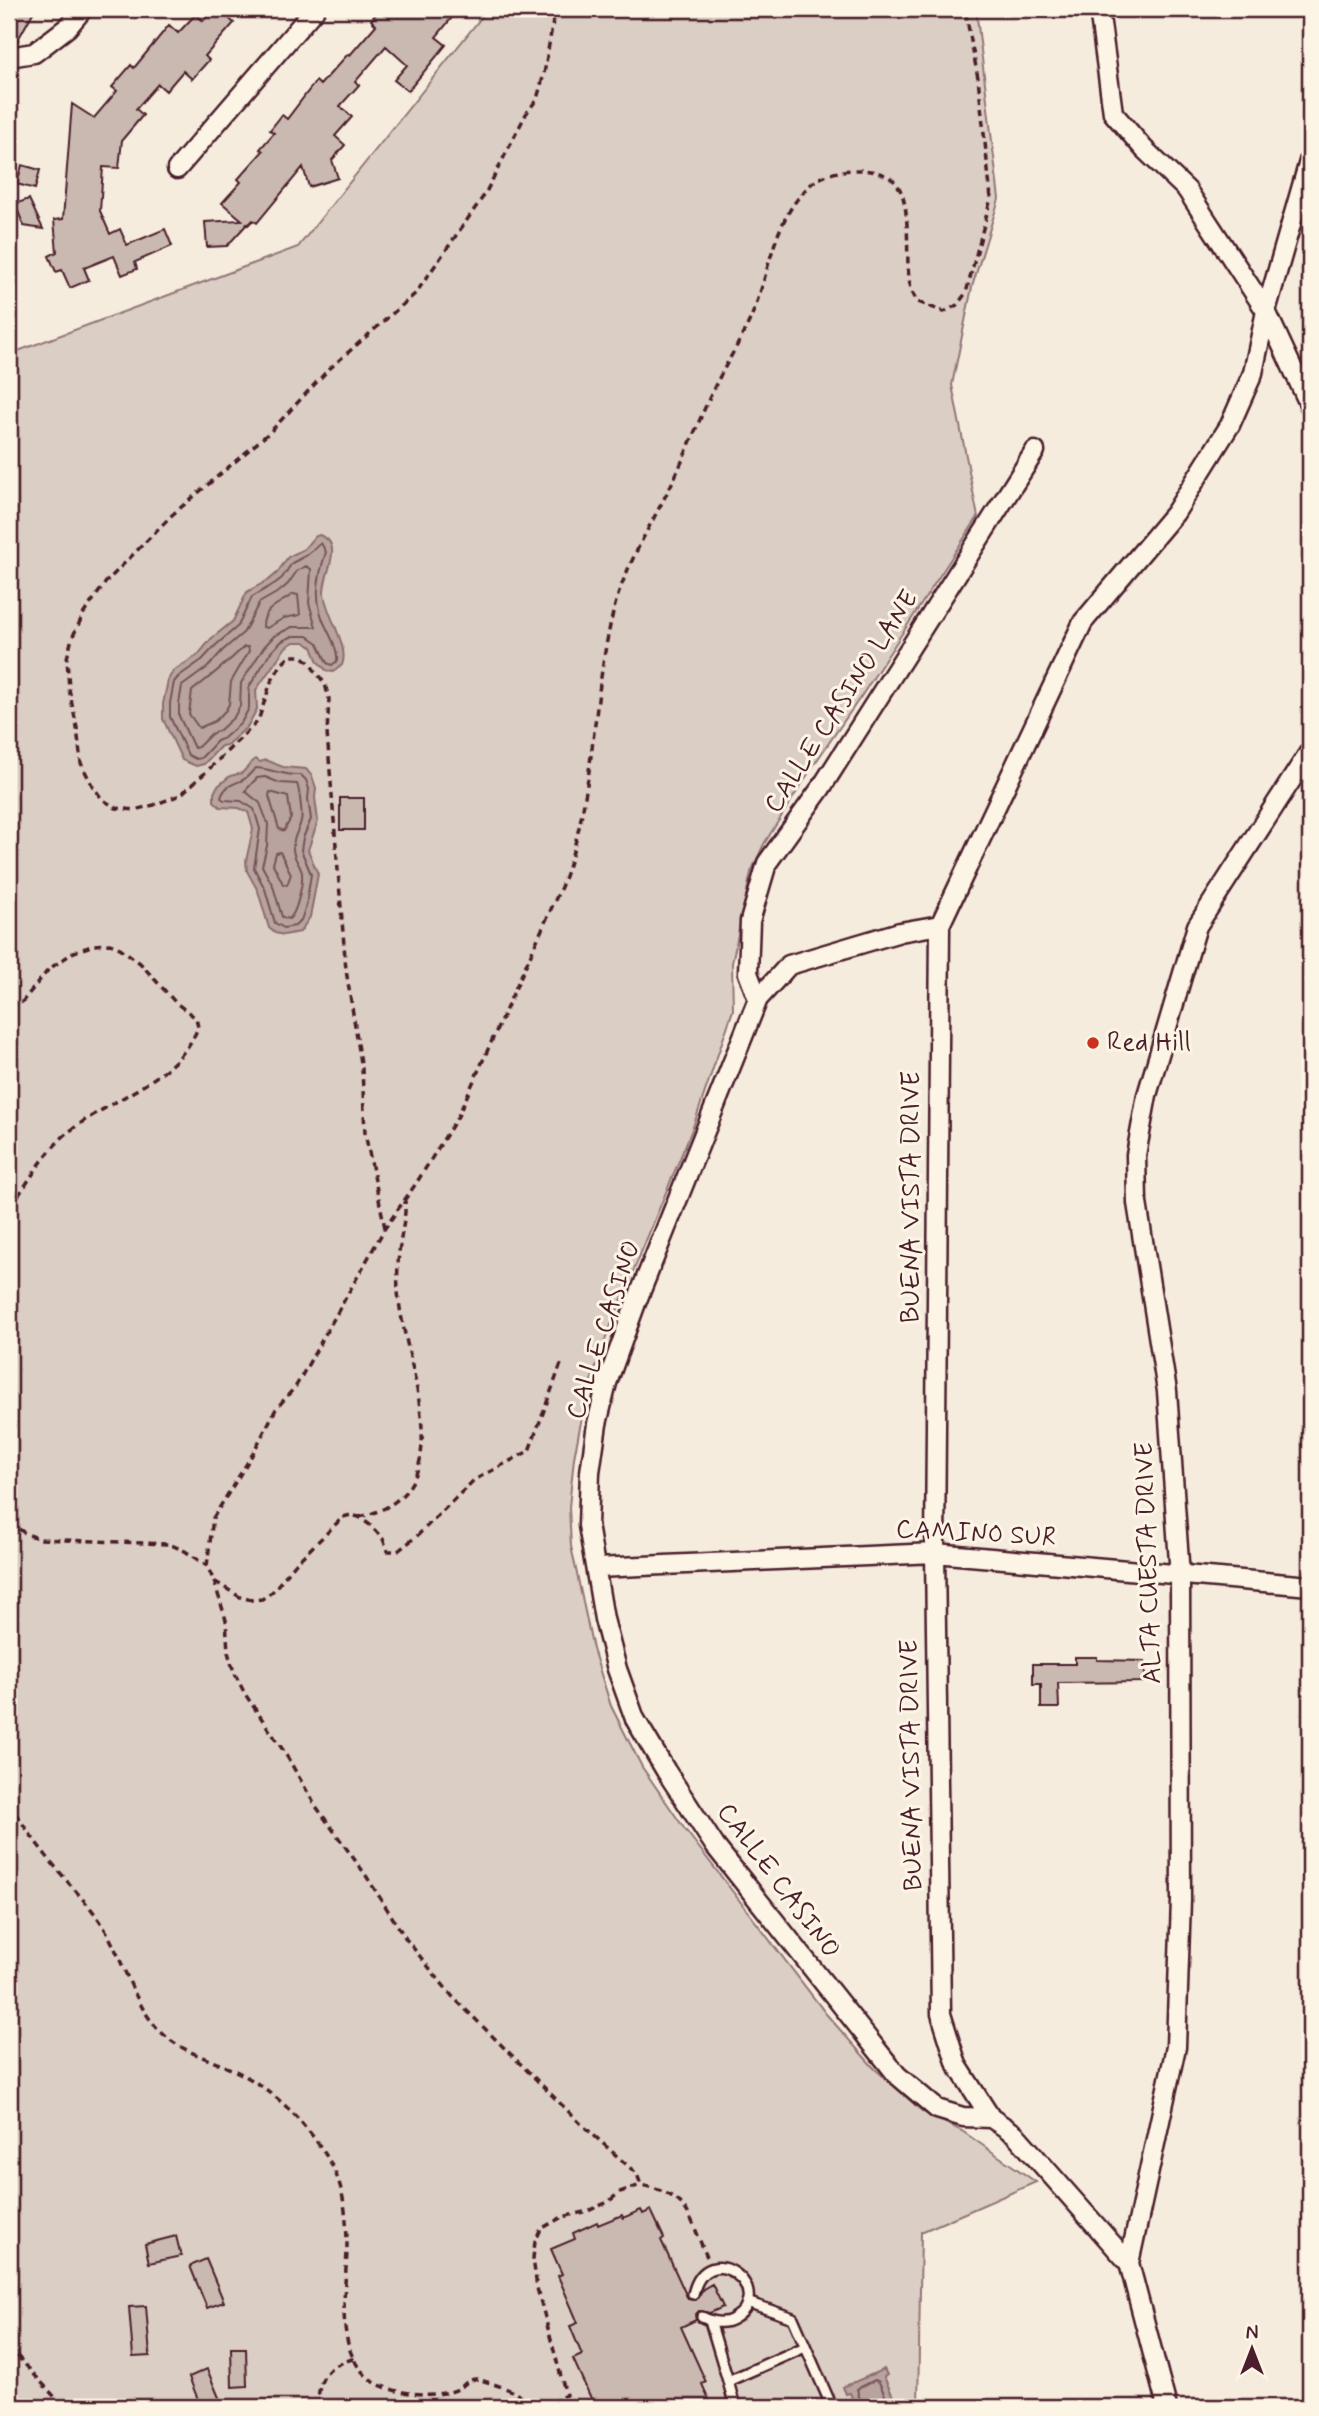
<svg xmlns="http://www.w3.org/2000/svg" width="1319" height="2416" font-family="Mynerve,sans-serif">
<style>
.green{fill:#dbcec4;stroke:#927678;stroke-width:2}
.water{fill:#b8a39e;stroke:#8c6e70;stroke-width:2}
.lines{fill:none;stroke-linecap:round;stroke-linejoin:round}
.shore{stroke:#765459;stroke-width:2}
.building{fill:#cab9b1;stroke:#4a1f2b;stroke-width:2}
.service-casing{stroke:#4a1f2b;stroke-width:14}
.minor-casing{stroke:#4a1f2b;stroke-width:23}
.path{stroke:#4a1f2b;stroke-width:3.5;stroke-dasharray:7 5;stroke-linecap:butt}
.service{stroke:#fcf5e5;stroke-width:9}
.minor{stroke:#fcf5e5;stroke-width:18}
.poi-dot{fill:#c8321e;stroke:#fcf5e5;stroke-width:2.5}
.labels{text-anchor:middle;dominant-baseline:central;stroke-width:6;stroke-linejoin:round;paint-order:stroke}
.street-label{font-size:26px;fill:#4a1f2b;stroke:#fcf5e5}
.poi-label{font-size:26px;fill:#4a1f2b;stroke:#fcf5e5;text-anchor:start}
</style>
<rect width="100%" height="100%" fill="#f5ecde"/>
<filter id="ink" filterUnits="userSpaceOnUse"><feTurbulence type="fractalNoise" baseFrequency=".0143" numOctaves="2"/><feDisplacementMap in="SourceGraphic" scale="14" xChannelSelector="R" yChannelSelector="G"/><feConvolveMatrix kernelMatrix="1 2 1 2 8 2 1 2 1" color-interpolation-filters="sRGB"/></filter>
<g filter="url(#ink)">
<path class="green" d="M488 9H976L999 199 972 287 952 385 978 517 862 695 813 766 764 844 751 872 732 963 733 1010 693 1127 607 1335 586 1396 574 1458 569 1507 571 1546 593 1649 611 1706 642 1767 684 1828 827 2015 874 2068 923 2112 962 2131 1036 2182 921 2232 918 2407H9V351L10 354 298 247Z"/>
<path class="water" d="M319 535C346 543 323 574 324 593 326 615 350 646 342 665L333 672 327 671 318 662 312 647 304 642H294L286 647 256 690 257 709 247 727 227 745 221 746 204 764 196 766 182 760 163 719V704L168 680 173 671 198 655 211 639 233 621 247 592 270 579 277 573 288 557 304 549 314 537Z
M255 759 260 762 266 760 283 767 306 769 312 776 316 788 315 798 318 821 308 850 318 874 310 917 300 932 284 935 275 933 269 928 258 891 247 871 246 861 253 829 248 812 239 808 220 807 214 801V793L217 787 230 776 242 773Z
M884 2369 887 2375 884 2377 898 2407H856L850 2393 846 2394 843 2387Z"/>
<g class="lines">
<path class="shore" d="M321 543 326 552C317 579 313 603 327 629 332 639 338 651 337 661L332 665 327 663 318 643 308 636H293L282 641 271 652 249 687V708L241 723 224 738 217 741 201 758 196 759 188 755 170 717V703L174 682 179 676 202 660 216 645 238 626 252 597 274 584 282 578 292 563 307 555Z
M306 566 311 569 309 603 316 627H292L274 636 264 647 241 683 240 706 234 717 220 730 211 734 198 747 194 748 179 716V704L182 686 208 667 222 651 244 632 259 603 280 591 288 584 297 571Z
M293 594 298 595 300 615 284 618 267 628 263 627C263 607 279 605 293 594Z
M244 647H248L249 651 231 682 229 704 226 710 215 721 199 728 189 714 192 691C210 677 227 663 244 647Z
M256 768C271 769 285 776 301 775L306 780 309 789 308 799 311 819 303 838 301 850 311 874 306 907 301 920 295 926 284 928 275 923 265 889 254 868 260 829 254 809 241 801 224 800 221 798C224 786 233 784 243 780 248 777 251 772 256 768Z
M265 777 280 783 297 784C299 788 303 816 301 821 299 830 293 837 293 847 292 858 300 863 302 873 303 883 297 913 289 919L282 917 273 886 262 866 267 846 268 824 260 803 245 791 257 778Z
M270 792 288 797 291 818 284 831 279 829 269 796Z
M280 852 291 874 287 885 283 884 273 864 276 853Z
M862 2407 857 2389 875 2380 879 2382 890 2407"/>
</g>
<path class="building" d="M9 9H35L15 45 9 46Z
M214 9H219L234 23 205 56 209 60 192 79 183 71 166 91 158 84 136 109 143 115 122 140 119 168 103 167 100 211 110 234 120 229 127 245 165 229 172 246 135 262 137 269 122 275 114 256 84 268 89 280 70 288 62 270 56 272 49 256 57 252 54 220 63 219 72 104 94 118 117 91 112 87 131 65 134 68 169 25 178 33 196 14 203 21Z
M380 9H459L436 37 446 45 408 91 394 80 407 65 386 46 355 82 359 85 340 106 352 117 335 136 345 145 332 160 338 178 309 187 303 167 257 223 253 220 248 225 247 224 227 246 207 247 205 222 242 220 222 203 241 182 238 179 263 151 260 149 274 133 270 130 282 115 287 119 316 81 320 85 348 54 350 55 376 25 371 20Z
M22 165 40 170 35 189 17 184Z
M29 199 43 229 24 226 15 204Z
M340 798H364V830H340Z
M1075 1657H1097V1660L1145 1661V1682L1058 1683 1059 1708H1041V1684H1033V1664H1075Z
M641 2210 643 2214 651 2210 664 2238 661 2240 688 2299 696 2300 703 2289 712 2284 723 2307 710 2313 699 2311 695 2315 696 2320 681 2327 706 2382 702 2384 712 2407H595L573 2359 582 2355 570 2326 578 2323 558 2276 562 2274 551 2249 575 2239 573 2233 597 2222 598 2225 622 2215 623 2218Z
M176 2236 181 2256 149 2263 145 2244Z
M206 2259 224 2302 207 2308 190 2266Z
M146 2306 150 2356 133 2357 129 2307Z
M231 2348H246L247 2386 232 2387Z
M207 2369 220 2400 201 2407 189 2377Z"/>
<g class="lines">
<g class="service-casing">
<path id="service" d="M693 2294C708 2233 779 2293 733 2319 723 2325 712 2322 702 2317
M747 2302 793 2318 832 2407
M710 2321 728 2381 805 2347
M728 2381 735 2407"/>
</g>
<g class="minor-casing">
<path id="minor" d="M1099 9 1113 113 1144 149 1187 190 1266 311 1310 406
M9 57 34 53 68 27 83 9
M177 169 315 9
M940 925 900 932 789 965 758 999 636 1303 607 1383 597 1424 590 1472 588 1525 604 1619 617 1669 635 1719 666 1771 715 1846 897 2075 937 2109 963 2117 991 2118
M758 999 748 973 750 921 767 863 821 788 1035 451
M596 1568 935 1553 1310 1586
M1129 2263 1015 2134 991 2118 957 2065 941 2014 935 1553 940 925 1083 622 1175 513 1230 425 1253 373 1266 311 1310 158
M1167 2407 1129 2263 1176 2047 1181 1900 1180 1576 1167 1391 1137 1203 1136 1155 1147 1095 1197 926 1310 751"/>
</g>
<path class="path" d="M9 1006 22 1002 49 969 74 952 94 945 110 944 120 948 140 963 176 1003 196 1018 198 1027C179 1080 106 1100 65 1135 42 1156 28 1184 9 1208
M385 1228 365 1133 362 1069 346 970 327 733 329 699 325 684 307 660 302 656H290L281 665 271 682 258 721 205 773 180 795 154 805 134 810 116 808 102 799 92 785 81 763 77 728 69 689 67 658 72 638 84 613 106 582 172 515 270 432 328 370 416 293 485 194 526 114 537 99 544 74 555 9
M561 1364 529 1451 474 1480 417 1536 398 1551H388L383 1539 370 1525 359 1517 351 1515 343 1517 332 1528 296 1563 272 1592 262 1599 252 1600 240 1597 214 1581 207 1566 213 1518 252 1455 276 1409 296 1386 385 1228 417 1182 458 1116 561 887C595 801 591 706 612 617 622 571 649 529 670 487 686 455 698 422 713 390 725 365 741 341 752 315 771 269 772 222 809 186 827 168 873 164 893 180 915 199 903 260 911 288 912 293 915 298 918 302L944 312 957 305 966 293 991 198 978 78 965 9
M359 1517C469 1493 403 1365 398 1291 397 1273 398 1256 401 1238 403 1226 406 1214 405 1201
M9 1522 26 1534 41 1539 169 1544 185 1551 207 1566
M214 1581 226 1620 228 1652 234 1672 245 1694 285 1753 315 1805 365 1874 406 1939 452 1996 580 2123 637 2174 641 2185C692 2197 687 2214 707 2257
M9 1804C26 1829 43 1853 63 1876 75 1891 89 1905 100 1921 123 1956 132 2004 161 2032 180 2051 207 2058 231 2069 271 2086 308 2124 330 2162 345 2188 347 2220 347 2250 346 2290 333 2351 371 2380 389 2394 438 2399 458 2389 464 2386 467 2379 476 2379 483 2380 509 2389 516 2393 520 2396 523 2401 526 2405L536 2407
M9 2347 64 2407
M317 2407C320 2375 324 2368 355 2358
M540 2407 566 2395 537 2288 533 2258 535 2242 541 2229 562 2217 588 2211 608 2202 620 2192 641 2185"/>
<use href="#service" class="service"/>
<use href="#minor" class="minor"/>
</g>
</g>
<circle class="poi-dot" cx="1093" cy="1043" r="7"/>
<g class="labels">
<g class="street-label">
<text transform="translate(842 702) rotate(-57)">CALLE CASINO LANE</text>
<text transform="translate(912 1197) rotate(-90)">BUENA VISTA DRIVE</text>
<text transform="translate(604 1330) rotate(-72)">CALLE CASINO</text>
<text transform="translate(976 1534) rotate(3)">CAMINO SUR</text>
<text transform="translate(1149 1563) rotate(-92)">ALTA CUESTA DRIVE</text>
<text transform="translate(912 1765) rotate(-91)">BUENA VISTA DRIVE</text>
<text transform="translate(778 1881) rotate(53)">CALLE CASINO</text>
</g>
<g class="poi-label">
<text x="1107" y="1043">Red Hill</text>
</g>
</g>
<rect width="1319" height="2416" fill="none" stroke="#fcf5e5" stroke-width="35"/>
<rect x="18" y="18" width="1284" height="2381" fill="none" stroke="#4a1f2b" stroke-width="2.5" filter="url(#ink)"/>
<g transform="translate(1252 2349)" stroke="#fcf5e5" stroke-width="5" paint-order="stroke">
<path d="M0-5L12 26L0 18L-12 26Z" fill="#4a1f2b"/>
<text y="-10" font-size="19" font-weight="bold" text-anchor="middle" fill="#4a1f2b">N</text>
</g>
</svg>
